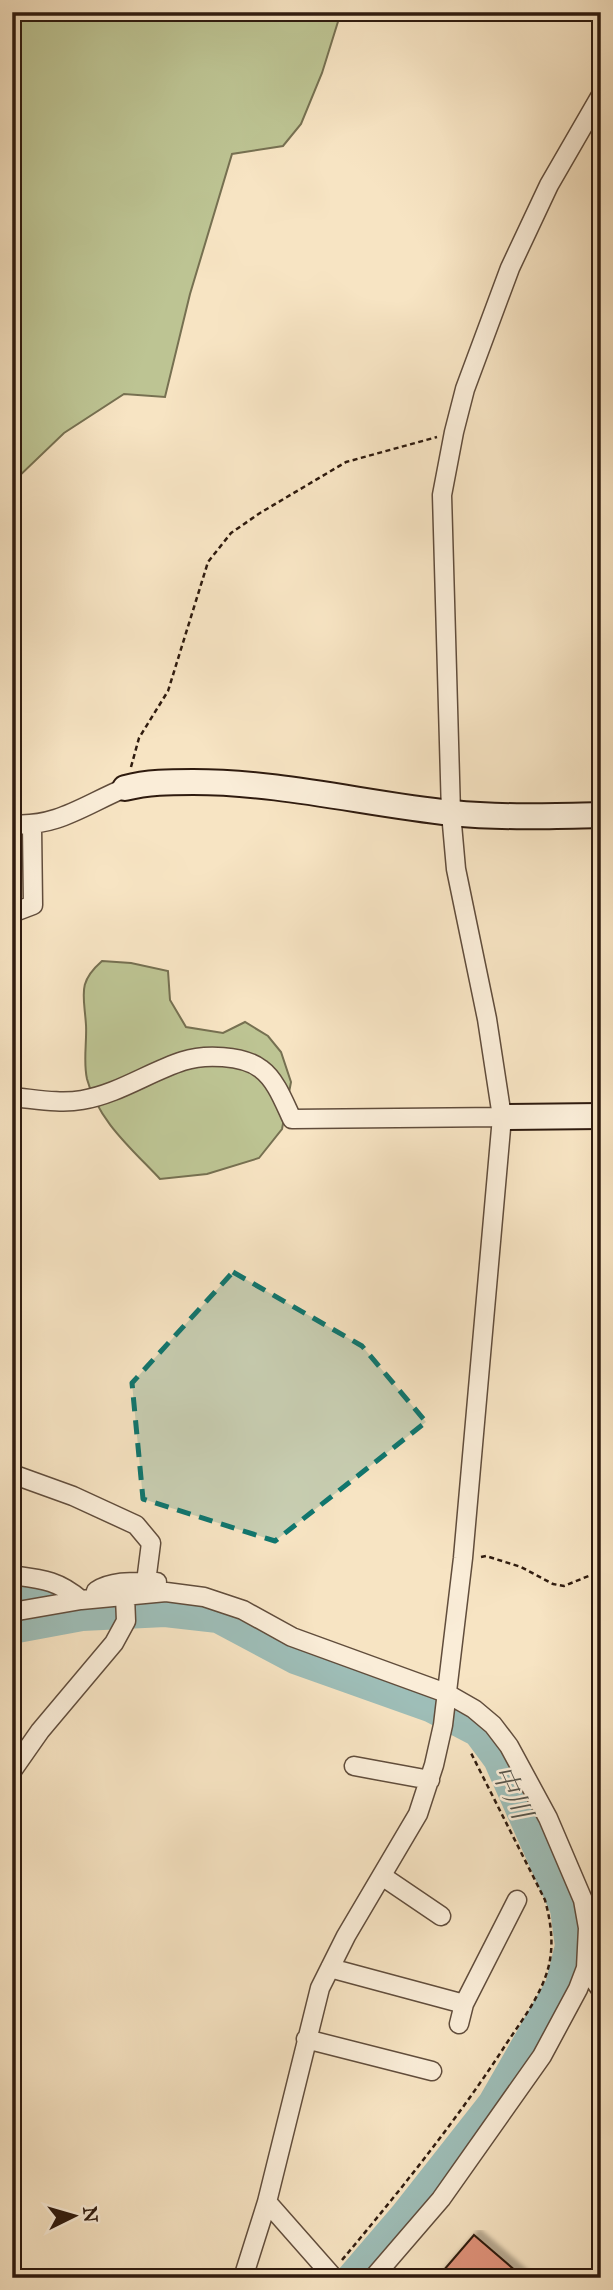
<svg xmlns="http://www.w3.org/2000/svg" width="613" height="2290" font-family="'IM FELL Great Primer','Noto Serif JP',serif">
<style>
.green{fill:#bdc493;stroke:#767051;stroke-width:2}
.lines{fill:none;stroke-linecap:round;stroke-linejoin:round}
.river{stroke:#9ebeb8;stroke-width:30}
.building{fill:#df927a;stroke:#2f1b0f;stroke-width:2;filter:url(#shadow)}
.street-casing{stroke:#614d3c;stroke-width:21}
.secondary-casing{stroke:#2f1b0f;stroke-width:28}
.path{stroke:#2f1b0f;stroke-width:2.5;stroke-dasharray:5 3.5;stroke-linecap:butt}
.street{stroke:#faedd8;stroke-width:18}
.secondary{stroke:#faedd8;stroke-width:24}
.marked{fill:#0f766e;fill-opacity:0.2;stroke:#0f766e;stroke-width:5;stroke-dasharray:14 9;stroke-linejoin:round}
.labels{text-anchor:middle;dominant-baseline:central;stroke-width:5;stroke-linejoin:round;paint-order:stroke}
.water-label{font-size:28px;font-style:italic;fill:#56544a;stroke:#faedd8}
</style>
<defs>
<filter id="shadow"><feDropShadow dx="5.5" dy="-5.5" stdDeviation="2" flood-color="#0004"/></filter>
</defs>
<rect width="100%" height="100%" fill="#f7e4c3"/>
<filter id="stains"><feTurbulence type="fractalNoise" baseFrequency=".00286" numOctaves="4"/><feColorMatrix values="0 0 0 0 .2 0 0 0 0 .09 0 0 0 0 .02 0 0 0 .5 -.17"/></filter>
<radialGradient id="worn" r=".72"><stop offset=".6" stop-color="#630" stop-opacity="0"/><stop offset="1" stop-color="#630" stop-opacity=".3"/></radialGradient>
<path class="green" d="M12 12H157C173 20 190 21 205 12H341L322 73 301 124 283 146 232 154 190 294 165 397 124 394 64 433 12 483Z
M102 961 131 963 168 971 170 1000 186 1027 223 1033 245 1022 268 1036 281 1052 291 1082 282 1129 259 1158 207 1174 160 1179C132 1149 98 1121 87 1079 83 1062 87 1042 86 1025 84 994 77 983 102 961Z"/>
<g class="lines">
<path class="river" d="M12 1589H43L82 1616
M12 1629 82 1616 165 1612 218 1618 295 1659 430 1707 478 1732 498 1759 565 1909 570 1946 560 1986 493 2103 405 2215 351 2278"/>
</g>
<path class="building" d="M474 2235 524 2278H437Z"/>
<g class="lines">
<g class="street-casing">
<path id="street" d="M12 824C56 828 86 804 125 788
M12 913 33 905 32 826
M12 1097C35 1099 60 1104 82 1100 118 1094 149 1072 183 1061 204 1054 243 1055 261 1069 276 1080 284 1102 292 1119L502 1117
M12 1474 73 1496 136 1525 151 1543 146 1582
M12 1575C41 1579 58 1580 81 1600
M96 1591C113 1580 137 1582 157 1582
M12 1612 81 1600 166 1592 204 1597 243 1610 292 1637 446 1693 474 1709 493 1725 509 1746 548 1818 583 1900 588 1928 586 1968 578 1989 542 2056 441 2199 373 2278
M354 1766 430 1780
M12 1771 40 1731 114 1643 126 1621 125 1596
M382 1876 441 1916
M330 1968 464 2004
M586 1968 601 1990
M459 2024 464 2004 517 1900
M306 2039 432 2071
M267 2202 334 2278
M243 2278 267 2202 320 1988 346 1936 418 1814 434 1765 443 1725 463 1558 502 1117 487 1019 456 869 451 813 442 495 454 432 465 389 510 268 549 185 601 95"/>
</g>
<g class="secondary-casing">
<path id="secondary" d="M125 788C148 782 170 782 193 782 281 782 366 804 452 813 501 818 551 816 601 815
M502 1117 601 1116"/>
</g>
<path class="path" d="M131 767 139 738 168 691 208 562 231 533 260 513 346 462 437 437
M481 1557 486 1556 521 1567 553 1584 564 1586 591 1575 601 1574
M342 2260C398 2193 453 2125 501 2052 516 2028 535 2005 545 1978 555 1952 552 1926 545 1900L471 1753"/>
<use href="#street" class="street"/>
<use href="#secondary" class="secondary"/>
</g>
<path class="marked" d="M233 1272 362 1346 426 1422 275 1541 143 1499 132 1383Z"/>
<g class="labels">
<g class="water-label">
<text transform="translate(512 1792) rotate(65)">中川</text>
</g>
</g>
<rect width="613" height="2290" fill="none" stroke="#f7e4c3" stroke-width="42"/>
<rect x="14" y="14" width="585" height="2262" fill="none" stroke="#2f1b0f" stroke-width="3.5"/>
<rect x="21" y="21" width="571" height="2248" fill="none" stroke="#2f1b0f" stroke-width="2"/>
<g transform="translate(74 2216) rotate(85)" stroke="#faedd8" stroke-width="5" paint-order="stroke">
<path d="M0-5L12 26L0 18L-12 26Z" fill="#2f1b0f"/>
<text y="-10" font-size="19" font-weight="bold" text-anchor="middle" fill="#2f1b0f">N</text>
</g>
<rect width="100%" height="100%" filter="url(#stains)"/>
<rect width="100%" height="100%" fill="url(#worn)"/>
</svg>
